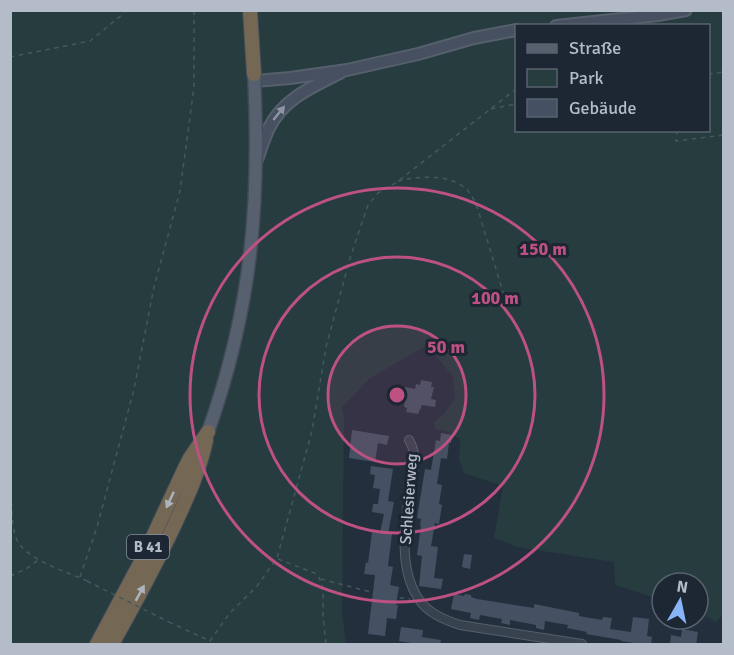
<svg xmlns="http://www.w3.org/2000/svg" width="734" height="655" font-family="Signika,sans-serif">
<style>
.green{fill:#263c3f;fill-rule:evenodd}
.building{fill:#455162}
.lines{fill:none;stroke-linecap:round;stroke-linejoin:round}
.street-casing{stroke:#565f6c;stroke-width:10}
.secondary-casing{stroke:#565f6c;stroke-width:14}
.primary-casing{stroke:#414a57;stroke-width:15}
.highway-casing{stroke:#434c59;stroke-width:16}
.path{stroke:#44595c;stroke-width:1.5;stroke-dasharray:4.5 4.5;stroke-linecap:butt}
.street{stroke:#38414e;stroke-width:8}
.secondary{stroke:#465061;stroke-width:10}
.primary{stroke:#56606e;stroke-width:12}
.highway{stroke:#746855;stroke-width:14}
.path-bridge{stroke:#44595c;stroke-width:1.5;stroke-dasharray:4.5 4.5;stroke-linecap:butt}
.oneway{fill:#8e96a5}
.oneway2{fill:#aeb4bd}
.ring{fill:none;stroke:#bd5182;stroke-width:3}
.labels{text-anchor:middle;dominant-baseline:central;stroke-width:6;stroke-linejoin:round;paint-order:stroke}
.shield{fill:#1d2633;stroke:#878f9c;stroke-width:1.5}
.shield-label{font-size:15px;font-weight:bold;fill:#b4bcc9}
.street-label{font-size:16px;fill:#b4bcc9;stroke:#1d2633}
.centre{fill:#bd5182;stroke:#1d2633;stroke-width:3}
.ring-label{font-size:18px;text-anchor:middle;font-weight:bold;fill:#bd5182;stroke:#1d2633;stroke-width:6;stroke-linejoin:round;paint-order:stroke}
</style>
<rect width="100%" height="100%" fill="#242f3e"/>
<path class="green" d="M10 11H723L724 73 721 77 724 91 723 615 716 622 698 612V583H662V600L615 585 614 562 517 547 494 538 503 486 464 473 459 460 460 439 447 431 435 429 434 422 444 414 455 398 453 377 427 345 369 379 342 407 344 416 342 612 346 644H11ZM516 26H708V130H516Z"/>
<path class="building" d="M421 380 432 382 431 387H434L431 399 436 400 435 407 422 405 418 414 406 412 407 408 404 407 405 398H403L405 387 415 389 416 384 420 385Z
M352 430 389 436 387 445 378 443 375 462 349 458Z
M441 433 452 435 451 443H449L447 459 441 458 437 484 442 485 439 504 442 505 439 524 435 523 431 546 438 547 434 578 443 579 441 589 419 586 422 556 417 555 421 526H420L421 519 417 518 425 469 431 470 436 440 440 441Z
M371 466 393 469 388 501 394 502 388 534H392L388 566 393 567 390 585 399 587 396 605H398L396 619 387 618 385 636 368 634 375 575 364 574 366 562 368 563 372 532 380 533 384 514 372 512 373 504H378L380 489 373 488 375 475 370 474Z
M464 554 472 555 470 569 462 567Z
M454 594 464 596 465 594 471 595V597L477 599 534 608V604L579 613V616L602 620 603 617 612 618 610 629 631 632 633 617 649 619 647 636 652 637 651 645H633L634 643 621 641V640L586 634 587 632 567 628 568 625 545 621 544 630 536 628V625L510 620V625L501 623 502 619 480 615 479 620 470 618 471 613 451 609Z
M401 627 423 630 422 637 441 640 440 645H424L399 641Z
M682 629 698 632 696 645H670L671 635 681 637Z"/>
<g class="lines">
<g class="street-casing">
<path id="street" d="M409 440C419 457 413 471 410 489 405 524 398 567 418 598 427 613 445 620 460 625L582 644"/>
</g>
<g class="secondary-casing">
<path id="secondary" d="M556 26 658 15 686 10
M255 81 290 78 347 70 418 54 474 38 516 30
M257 160C261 149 264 138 269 128 283 99 312 87 340 73"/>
</g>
<g class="primary-casing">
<path id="primary" d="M208 432C228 375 243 315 250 254 257 195 257 134 254 74"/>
</g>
<g class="highway-casing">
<path id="highway" d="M250 10 254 74
M97 644 144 556 184 470 190 458 208 432
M112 644C134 605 155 566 174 526 187 498 200 470 206 440"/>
</g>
<path class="path" d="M10 57 90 41 123 14 125 10
M708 74 724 72
M491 109 516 104
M677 130 676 141 724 135
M398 181C418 176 452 173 468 191 477 201 480 217 484 230 492 255 499 280 507 305
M10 484C12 500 11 519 15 535 21 559 66 571 87 581
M278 559 317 574C325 587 323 601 323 616 324 625 325 635 326 644
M10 576 26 569 38 560
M80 577 97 527 134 389 154 287 180 191 194 87V10
M321 579 386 596 410 599
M169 622 210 641 229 614 257 586 277 558 312 431 326 347 350 258 368 205 378 193 397 182 516 89"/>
<use href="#street" class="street"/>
<use href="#secondary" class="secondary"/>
<use href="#primary" class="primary"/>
<use href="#highway" class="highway"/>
<path class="path-bridge" d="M87 581 169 622"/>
</g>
<defs><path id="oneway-solid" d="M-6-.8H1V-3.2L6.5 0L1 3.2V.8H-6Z" transform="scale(1.5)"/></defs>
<use class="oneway" href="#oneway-solid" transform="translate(279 113) rotate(-51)"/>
<g class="oneway2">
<use href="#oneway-solid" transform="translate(170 500) rotate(115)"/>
<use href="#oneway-solid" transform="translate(140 593) rotate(-61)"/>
</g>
<circle cx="397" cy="395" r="69" fill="#bd5182" fill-opacity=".12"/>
<g class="ring">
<circle cx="397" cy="395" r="69"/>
<circle cx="397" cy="395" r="138"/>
<circle cx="397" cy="395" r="207"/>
</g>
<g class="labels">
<rect class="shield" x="127" y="535" width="42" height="24" rx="4.5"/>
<g class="shield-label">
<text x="148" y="547">B 41</text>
</g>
<g class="street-label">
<text transform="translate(409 499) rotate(-86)">Schlesierweg</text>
</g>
</g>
<circle cx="397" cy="395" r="9" class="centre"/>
<g class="ring-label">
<text x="543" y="255">150 m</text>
<text x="495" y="304">100 m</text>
<text x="446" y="353">50 m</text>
</g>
<rect width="734" height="655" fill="none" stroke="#b4bcc9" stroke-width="24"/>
<rect x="515" y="24" width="195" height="108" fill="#1d2633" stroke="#59626f" stroke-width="1.5"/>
<rect x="527" y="44" width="30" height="9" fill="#56606e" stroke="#59626f" stroke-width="1.5"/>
<text x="569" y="54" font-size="18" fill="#b4bcc9">Straße</text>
<rect x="527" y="69" width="30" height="18" fill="#263c3f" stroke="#59626f" stroke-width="1.5"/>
<text x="569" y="84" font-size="18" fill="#b4bcc9">Park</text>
<rect x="527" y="99" width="30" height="18" fill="#455162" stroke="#59626f" stroke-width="1.5"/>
<text x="569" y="114" font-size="18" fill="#b4bcc9">Gebäude</text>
<g transform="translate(680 601) rotate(9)"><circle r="28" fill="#1d2633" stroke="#59626f" stroke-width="1.5"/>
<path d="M0-4.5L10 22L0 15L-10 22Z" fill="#8ab4f8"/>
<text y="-9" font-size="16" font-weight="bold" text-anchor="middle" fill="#b4bcc9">N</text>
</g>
</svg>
